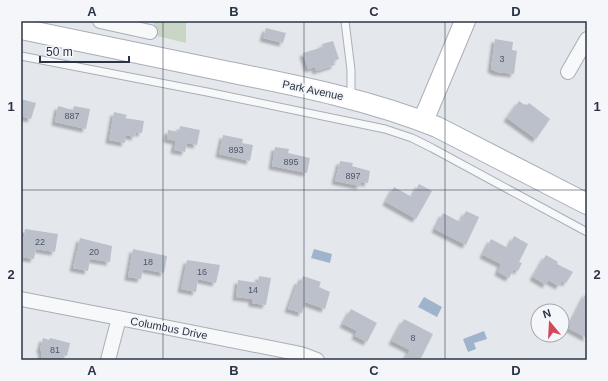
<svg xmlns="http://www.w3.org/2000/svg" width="608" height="381" font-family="Arial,sans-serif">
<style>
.green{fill:#c9d6c5}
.water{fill:#9fb4cc}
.building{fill:#bbc0ca;filter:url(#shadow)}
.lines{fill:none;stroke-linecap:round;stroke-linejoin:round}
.lane-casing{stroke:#a9aeb7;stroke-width:9}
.street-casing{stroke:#a9aeb7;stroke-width:16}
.secondary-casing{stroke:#a9aeb7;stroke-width:22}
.lane{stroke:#f7f8fa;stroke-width:7}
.street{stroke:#f7f8fa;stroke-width:14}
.secondary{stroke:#fff;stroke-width:20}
.grid{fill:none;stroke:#2b3445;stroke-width:1;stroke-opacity:0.55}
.labels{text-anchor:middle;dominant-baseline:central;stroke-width:3.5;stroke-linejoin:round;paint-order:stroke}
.number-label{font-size:9px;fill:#4f5766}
.street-label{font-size:11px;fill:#2b3445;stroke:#f4f6f9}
.neatline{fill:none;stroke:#2b3445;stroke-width:1.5}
.grid-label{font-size:13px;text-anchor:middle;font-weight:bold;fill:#2b3445}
</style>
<defs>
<filter id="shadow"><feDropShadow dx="-3.5" dy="3.5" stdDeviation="1" flood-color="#0004"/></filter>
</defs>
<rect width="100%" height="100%" fill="#e4e7ec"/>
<path class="green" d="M154 21H186V43L153 35Z"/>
<path class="water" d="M314 249 332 254 330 263 311 258Z
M424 297 442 307 437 317 418 307Z
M484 331 487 339 474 343 476 349 468 352 463 339Z"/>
<path class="building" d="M266 28 286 33 283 43 263 38Z
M495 39 513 42 512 50 517 51 514 74 497 72 491 69Z
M333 41 339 59 334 61 335 65 316 71 315 67 308 69 303 53 323 47 322 44Z
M21 99 36 103 31 119 21 116Z
M519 101 525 105 526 104 527 105 529 103 550 119 536 139 507 118Z
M58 106 73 110 74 106 90 109 86 129 55 122Z
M114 112 127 115 125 118 144 121 142 133 136 132 135 137 126 135 125 143 109 140Z
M180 126 200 130 197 145 187 143 185 152 174 150 176 141 167 139 168 130 179 132Z
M223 135 243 139 242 143 253 145 250 161 219 154Z
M275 147 289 149 288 153 310 158 307 173 272 166Z
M340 161 353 163 352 166 370 171 368 183 361 182 360 186 335 181Z
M419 184 432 191 416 219 386 202 394 187 412 197Z
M466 211 479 217 466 245 435 229 443 213 460 222Z
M25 229 58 234 55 252 36 249 34 259 21 257Z
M514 236 528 244 519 262 522 263 518 271 514 269 509 278 498 272 501 264 483 255 491 239 508 248Z
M80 238 112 246 110 262 90 259 88 271 73 268Z
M133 249 167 256 164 273 143 269 141 279 128 277Z
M546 255 558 262 557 264 573 272 566 283 562 281 559 286 548 280 546 285 533 277Z
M187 260 220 265 216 283 198 279 196 292 181 289Z
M259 276 271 278 266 305 252 303V299L236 297 238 280 258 283Z
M303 276 321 282 319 287 330 292 325 309 305 302 302 313 288 309 298 281H301Z
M587 291V338L568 328Z
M351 309 377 323 367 342 355 336 357 331 343 324Z
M404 319 433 334 420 360H404L410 350 392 341Z
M43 338 49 340 50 338 70 343 67 356 63 355 62 360H43L44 359 41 358 42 352 40 349Z"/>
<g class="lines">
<g class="lane-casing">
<path id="lane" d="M345 21 351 70V98
M21 56 207 92 385 129 412 138 432 148 587 232"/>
</g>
<g class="street-casing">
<path id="street" d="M100 21 150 32
M568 72 587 39
M21 299 119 318 301 354 317 360
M108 360 119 318"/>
</g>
<g class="secondary-casing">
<path id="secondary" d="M21 29C90 43 160 58 229 72 299 86 370 100 437 127L587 204
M423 121 465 21"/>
</g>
<use href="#lane" class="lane"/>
<use href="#street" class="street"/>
<use href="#secondary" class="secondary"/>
</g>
<path class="grid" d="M163 21V360M304 21V360M445 21V360M21 190H587"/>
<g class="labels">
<g class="number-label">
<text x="502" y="59">3</text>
<text x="72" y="116">887</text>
<text x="236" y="150">893</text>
<text x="291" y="162">895</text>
<text x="353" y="176">897</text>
<text x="40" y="242">22</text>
<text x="94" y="252">20</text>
<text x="148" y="262">18</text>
<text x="202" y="272">16</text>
<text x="253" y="290">14</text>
<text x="413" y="338">8</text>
<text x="55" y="350">81</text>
</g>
<g class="street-label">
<text transform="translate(313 90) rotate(12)">Park Avenue</text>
<text transform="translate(169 328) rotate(11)">Columbus Drive</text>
</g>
</g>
<rect width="608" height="381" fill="none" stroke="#f4f6f9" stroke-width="44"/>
<g transform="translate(550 323) rotate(342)"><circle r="19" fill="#f4f6f9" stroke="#a4a8b1"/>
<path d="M0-3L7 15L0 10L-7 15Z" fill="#d1495b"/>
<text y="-6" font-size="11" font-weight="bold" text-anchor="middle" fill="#2b3445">N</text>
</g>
<path d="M40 56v6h89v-6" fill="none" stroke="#2b3445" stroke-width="2"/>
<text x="46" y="56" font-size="12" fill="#2b3445" stroke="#f4f6f9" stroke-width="3" paint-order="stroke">50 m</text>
<rect x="22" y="22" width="564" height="337" class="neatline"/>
<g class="grid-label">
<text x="92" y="16">A</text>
<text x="234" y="16">B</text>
<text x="374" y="16">C</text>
<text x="516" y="16">D</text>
<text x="11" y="111">1</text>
<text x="597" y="111">1</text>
<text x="11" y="279">2</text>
<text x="597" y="279">2</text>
<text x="92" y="375">A</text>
<text x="234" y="375">B</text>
<text x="374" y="375">C</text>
<text x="516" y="375">D</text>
</g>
</svg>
